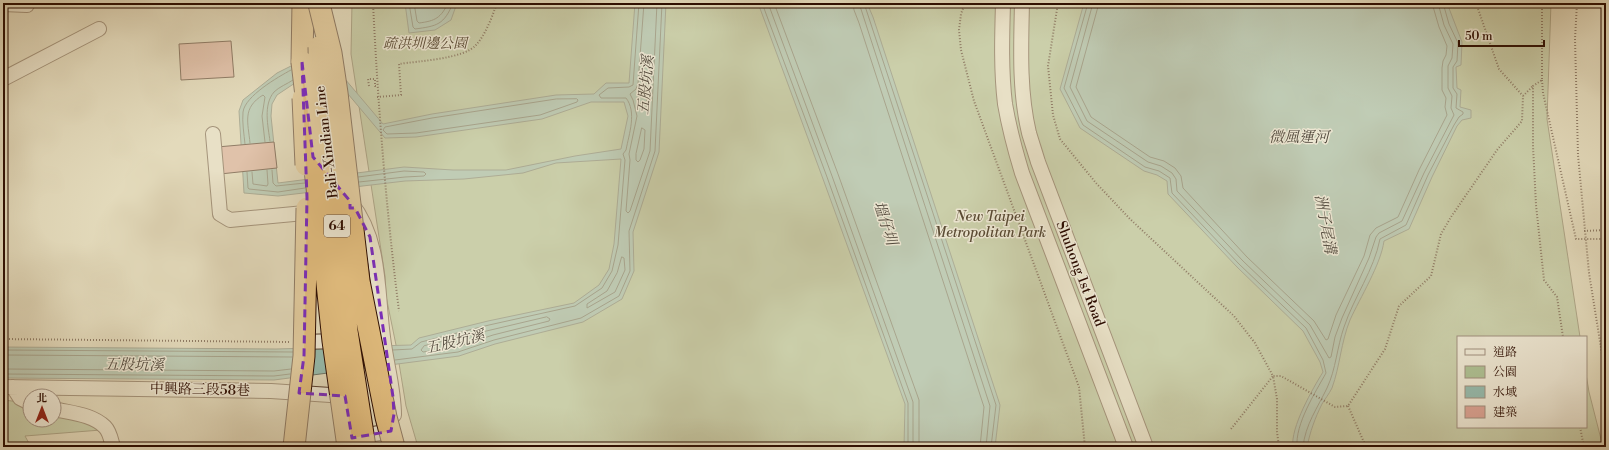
<svg xmlns="http://www.w3.org/2000/svg" width="1609" height="450" font-family="'Libre Bodoni','Noto Serif TC',serif">
<style>
.green{fill:#aec194;stroke:#6d664a}
.water{fill:#96bbad;stroke:#6c7568;fill-rule:evenodd}
.lines{fill:none;stroke-linecap:round;stroke-linejoin:round}
.shore{stroke:#616456;stroke-width:1}
.building{fill:#dba495;stroke:#2c0c00}
.minor-casing{stroke:#5a402f;stroke-width:16}
.highway-casing{stroke:#2c0c00;stroke-width:23}
.path{stroke:#2c0c00;stroke-width:2;stroke-dasharray:1 2;stroke-linecap:butt}
.minor{stroke:#ede7d3;stroke-width:14}
.highway{stroke:#e2bd7e;stroke-width:21}
.highway-bridge-casing{stroke:#2c0c00;stroke-width:23;stroke-linecap:butt}
.highway-bridge{stroke:#e2bd7e;stroke-width:21}
.marked{fill:none;stroke:#7b2cbf;stroke-width:3;stroke-dasharray:8 5;stroke-linejoin:round}
.labels{text-anchor:middle;dominant-baseline:central;stroke-width:3;stroke-linejoin:round;paint-order:stroke}
.shield{fill:#ede7d3;stroke:#664e3f;stroke-width:1}
.shield-label{font-size:13px;font-weight:bold;fill:#2c0c00}
.park-label{font-size:14px;font-style:italic;fill:#5a4b34;stroke:#ede7d3}
.street-label{font-size:14px;fill:#2c0c00;stroke:#ede7d3}
.water-label{font-size:15px;font-style:italic;fill:#51493d;stroke:#ede7d3}
</style>
<rect width="100%" height="100%" fill="#e3dabb"/>
<filter id="stains"><feTurbulence type="fractalNoise" baseFrequency=".005" numOctaves="4"/><feColorMatrix values="0 0 0 0 .2 0 0 0 0 .09 0 0 0 0 .02 0 0 0 .5 -.17"/></filter>
<radialGradient id="worn" r=".72"><stop offset=".6" stop-color="#630" stop-opacity="0"/><stop offset="1" stop-color="#630" stop-opacity=".3"/></radialGradient>
<path class="green" d="M352 3H1551L1547 119 1580 337H1458V427H1586V374L1589 392 1603 447H418L406 406 396 345 386 296 385 276 351 54Z
M3 400 12 401 30 406V420H54V413L87 423 101 430 25 436 31 447H3Z"/>
<path class="water" d="M405 3H457L451 20 435 30 409 33Z
M635 3H666L659 152 633 232 634 271 622 299 583 322 495 344 459 356 274 380 3 378V347L276 349 411 345 419 338 488 321 574 303 599 285 609 269 614 244 621 159 556 163 523 173 464 179 405 181 278 196 244 193 239 111 243 100 277 73 291 66 300 62 334 66 383 124 432 114 556 95 594 94 606 83H629ZM307 75H332L385 138 416 137 542 119 591 102H624L628 116 621 149 575 156 506 170H453L404 167 278 183 271 116 272 104 277 95Z
M758 3H867L873 17 1000 405 995 447H904L905 404 823 179Z
M1084 3H1447L1462 42 1461 65 1456 67 1457 88 1461 90 1460 107 1471 110V118L1462 120 1457 126 1432 177 1409 229 1384 241C1381 264 1360 298 1350 320 1341 342 1340 366 1332 388 1329 394 1325 399 1322 404 1315 418 1310 432 1307 447H1293C1290 428 1313 388 1323 372L1320 362 1303 331 1237 267 1168 194 1167 181 1157 175 1144 171 1080 128 1060 89Z"/>
<g class="lines">
<path class="shore" d="M409 3 413 27 415 29C437 26 444 25 453 3
M414 3 417 21 419 23C435 21 441 18 448 3
M644 3 638 84 636 89 630 94 633 100 637 116 629 154 630 160 626 211 628 213 630 211 650 151 657 3
M762 3 827 177 908 403V447
M768 3 832 176 913 402V447
M774 3 838 174 919 400V447
M853 3 854 10 859 23 984 407 980 447
M859 3 990 406 986 447
M864 3 996 405 991 447
M1088 3 1064 88 1083 125 1145 167 1159 171 1170 178 1172 193 1239 264 1306 328 1323 360 1326 373C1315 393 1295 424 1297 447
M1093 3 1070 87 1087 121 1148 162 1161 166 1172 173 1176 179 1177 191 1243 261 1310 325 1329 358 1331 357 1335 337 1342 318 1369 258 1376 237 1379 233 1402 221 1424 173 1454 115 1451 108 1452 96 1448 88V66L1452 58 1453 44 1444 25 1438 3
M1099 3 1076 87 1091 117 1150 157 1164 161 1175 168 1181 176 1183 188 1247 257 1314 321 1326 340 1328 339 1336 315 1364 256 1370 235 1376 228 1398 217 1419 170 1447 115 1445 107 1446 98 1442 90V68L1443 61 1446 55 1447 46 1439 27 1432 3
M643 88H645L647 90 646 109 644 110 642 109 638 96Z
M577 99 578 100 577 102 540 115 416 133 387 134 383 130 385 127 432 118 556 99Z
M642 128 645 130 644 149 640 160 638 162 636 160V154Z
M270 141C268 126 263 105 274 92 279 87 287 84 293 80
M250 143C248 122 242 108 263 95L265 97 262 116 265 142
M245 144C244 134 242 122 243 112 245 96 278 77 291 70
M272 170 273 183 276 186 305 183
M247 172 248 188 249 189 278 192 305 188
M252 172 253 184 267 186 268 184 267 170
M358 177 404 171 424 172 426 174 424 176 405 177 359 182
M622 257 624 258 625 270 615 292 587 308V304L607 291 617 273Z
M547 317 550 319 549 321 493 335 457 347 423 352 421 350 424 346Z
M3 350 293 352
M393 350 412 349 421 342 489 325 575 306 602 288 612 271 618 245 625 160 623 154 626 150C629 134 637 112 626 98H601L599 95 608 88 629 87 633 85 639 3
M3 355 292 357
M395 360 458 352 494 340 581 318 619 296 630 271 629 231 655 151 662 3
M3 369 274 371 291 369
M3 374 274 376 290 374
M1303 447C1305 425 1318 407 1327 388 1336 369 1337 347 1344 327 1354 297 1374 270 1380 239L1406 225 1428 175 1454 125 1459 117 1463 114V112L1456 108 1457 94 1453 88V67L1457 61 1458 43 1449 24 1443 3"/>
</g>
<path class="building" d="M231 41 234 77 181 80 179 44Z
M274 142 277 168 220 174 217 147Z"/>
<g class="lines">
<g class="minor-casing">
<path id="minor" d="M1003 3C1002 37 1001 71 1005 104 1009 127 1015 150 1022 173L1126 447
M1022 3C1021 46 1019 91 1029 133 1032 143 1035 152 1038 162L1146 447
M3 4 27 5
M3 79 99 29
M213 134 220 214 230 220 315 212
M351 203C381 240 377 293 383 337 386 363 394 389 394 415
M301 342 339 341V340
M3 387 271 391 345 396 346 399
M13 387 20 398 30 403
M54 409C70 413 92 414 105 427 110 432 111 440 113 447
M356 437 391 431"/>
</g>
<g class="highway-casing">
<path id="highway" d="M302 62 303 3"/>
</g>
<path class="path" d="M373 3C378 106 386 208 399 311
M965 3 961 14 959 30 961 50 974 101 1079 387 1085 447
M1058 3 1048 66 1053 115 1060 139 1096 183 1130 219 1234 316 1255 343 1273 376 1231 429
M1542 3V80L1533 86V146L1536 205 1544 280 1557 297 1563 337
M1577 3 1575 39 1578 155 1589 273 1606 379
M1542 80 1543 93 1576 239H1606
M369 86 368 79H375V86H377
M1523 96 1533 86
M377 97 401 95 399 64C418 61 464 59 476 45 486 34 492 17 497 3
M1584 231 1606 230
M3 339 289 342
M1348 406 1366 447
M1580 427 1584 447
M1279 447 1277 432V399L1273 376H1281L1335 407 1348 406 1385 349 1399 306 1431 276 1441 234 1451 217 1497 150 1522 121 1523 96 1499 69 1476 3"/>
<use href="#minor" class="minor"/>
<use href="#highway" class="highway"/>
<g class="highway-bridge-casing">
<path id="highway-bridge" d="M319 4 331 53 337 93 359 281 386 417 394 447
M319 47 320 92 335 211 347 331 365 447
M302 62 308 113
M303 98 306 165
M313 150 333 341 348 447
M294 447 304 356 307 208"/>
</g>
<use href="#highway-bridge" class="highway-bridge"/>
</g>
<path d="M0 0H1609V450H0ZM302 62 313 157 350 201V208H355L370 237 393 397 394 414 391 431 352 438 345 396 299 393 304 356 307 198Z" fill="#e3dabb" fill-opacity=".55" fill-rule="evenodd"/>
<path class="marked" d="M302 62 313 157 350 201V208H355L370 237 393 397 394 414 391 431 352 438 345 396 299 393 304 356 307 198Z"/>
<g class="labels">
<rect class="shield" x="324" y="215" width="26" height="22" rx="3"/>
<g class="shield-label">
<text x="337" y="226">64</text>
</g>
<g class="park-label">
<text x="425" y="44">疏洪圳邊公園</text>
<text x="990" y="217">New Taipei<tspan x="990" dy="16">Metropolitan Park</tspan></text>
</g>
<g class="street-label">
<text transform="translate(327 142) rotate(-97)">Bali-Xindian Line</text>
<text transform="translate(1080 274) rotate(69)">Shuhong 1st Road</text>
<text transform="translate(200 390) rotate(1)">中興路三段58巷</text>
</g>
<g class="water-label">
<text transform="translate(646 85) rotate(-85)">五股坑溪</text>
<text x="1299" y="137">微風運河</text>
<text transform="translate(885 223) rotate(72)">塭仔圳</text>
<text transform="translate(1325 224) rotate(80)">洲子尾溝</text>
<text transform="translate(455 342) rotate(-13)">五股坑溪</text>
<text transform="translate(134 365) rotate(1)">五股坑溪</text>
</g>
</g>
<rect width="1609" height="450" fill="none" stroke="#e3dabb" stroke-width="16"/>
<rect x="4" y="4" width="1601" height="442" fill="none" stroke="#2c0c00" stroke-width="2"/>
<rect x="8" y="8" width="1593" height="434" fill="none" stroke="#2c0c00"/>
<rect x="1457" y="336" width="130" height="92" fill="#ede7d3" stroke="#a08f7f"/>
<rect x="1465" y="349" width="20" height="6" fill="#ede7d3" stroke="#a08f7f"/>
<text x="1493" y="356" font-size="12" fill="#2c0c00">道路</text>
<rect x="1465" y="366" width="20" height="12" fill="#aec194" stroke="#a08f7f"/>
<text x="1493" y="376" font-size="12" fill="#2c0c00">公園</text>
<rect x="1465" y="386" width="20" height="12" fill="#96bbad" stroke="#a08f7f"/>
<text x="1493" y="396" font-size="12" fill="#2c0c00">水域</text>
<rect x="1465" y="406" width="20" height="12" fill="#dba495" stroke="#a08f7f"/>
<text x="1493" y="416" font-size="12" fill="#2c0c00">建築</text>
<g transform="translate(42 408)"><circle r="19" fill="#ede7d3" stroke="#a08f7f"/>
<path d="M0-3L7 15L0 10L-7 15Z" fill="#8f2418"/>
<text y="-6" font-size="11" font-weight="bold" text-anchor="middle" fill="#2c0c00">北</text>
</g>
<path d="M1459 40v6h85v-6" fill="none" stroke="#2c0c00" stroke-width="2"/>
<text x="1465" y="40" font-size="12" fill="#2c0c00" stroke="#ede7d3" stroke-width="3" paint-order="stroke">50 m</text>
<rect width="100%" height="100%" filter="url(#stains)"/>
<rect width="100%" height="100%" fill="url(#worn)"/>
</svg>
